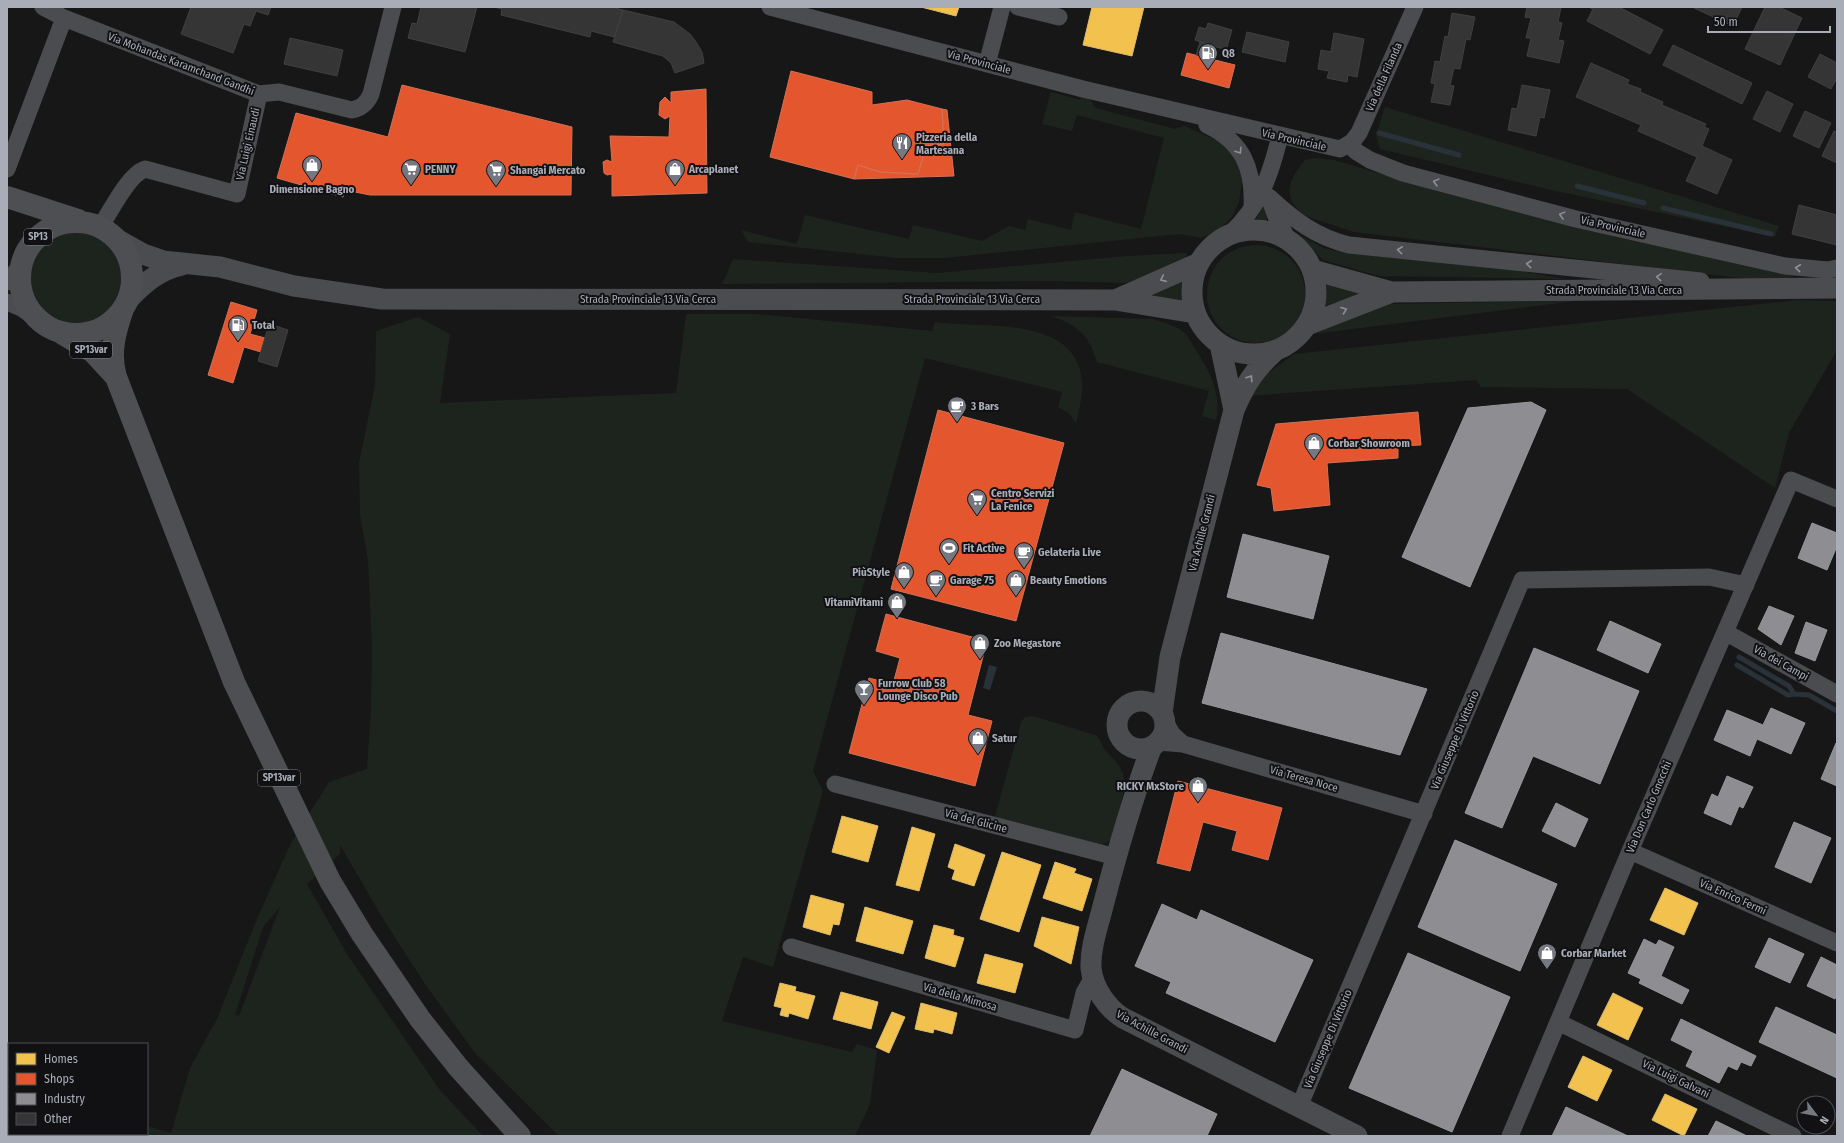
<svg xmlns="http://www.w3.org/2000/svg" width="1844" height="1143" font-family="'Fira Sans Condensed',sans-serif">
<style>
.green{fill:#1d241e;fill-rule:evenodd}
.water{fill:#2a3239}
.homes{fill:#f2c14e;stroke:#dcbb6e}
.shops{fill:#e4572e;stroke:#d27157}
.industry{fill:#8d8d92;stroke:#95979d}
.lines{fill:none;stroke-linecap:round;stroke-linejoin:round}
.stream{stroke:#2a3239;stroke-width:5}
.building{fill:#353536;stroke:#3f4043}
.minor{stroke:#4b4c50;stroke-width:17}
.tertiary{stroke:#4b4c50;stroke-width:21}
.primary{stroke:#4d4f52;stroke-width:22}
.oneway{stroke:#8c9099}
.labels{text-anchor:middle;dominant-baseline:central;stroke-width:4;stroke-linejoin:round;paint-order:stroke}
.shield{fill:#111113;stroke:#7b7e86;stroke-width:1}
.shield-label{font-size:10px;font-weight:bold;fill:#a8adb8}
.poi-label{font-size:11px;font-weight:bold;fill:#a8adb8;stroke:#111113;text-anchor:start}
.street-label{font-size:11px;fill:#a8adb8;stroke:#111113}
</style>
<rect width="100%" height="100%" fill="#171717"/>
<path class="green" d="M1051 92 1080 100 1081 96 1089 98 1096 108 1175 129 1185 126 1218 141 1231 151 1239 169 1242 181 1239 202 1232 217 1219 230 1201 238 1179 234 945 258H897L748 242 741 230 797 244 805 215 909 239 913 225 982 241 1009 226 1025 230 1028 219 1071 230 1075 212 1141 229 1164 138 1077 115 1072 131 1042 124Z
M1385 107 1779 226 1775 237 1551 190 1380 149 1376 135Z
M1313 158 1334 160 1378 173 1799 275 1773 282 1354 232 1308 217C1281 201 1287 181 1305 160Z
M1265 198 1267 223H1255Z
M31 278a45 45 0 1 1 90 0a45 45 0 1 1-90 0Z
M1295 233 1324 248 1337 251 1498 267 1565 279 1379 276 1323 260Z
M1207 294a49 49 0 1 1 98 0a49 49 0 1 1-98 0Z
M1187 253 1185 263 1126 283 1052 281 722 284 733 259 937 273 1128 256Z
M1185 280 1188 306 1140 295Z
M1327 283 1367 292 1325 306Z
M1798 300 1837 301V350L1789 433 1775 488 1627 389 1481 387 1476 380 1246 396 1260 379 1294 354Z
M1575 301 1313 334 1382 304Z
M686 314H756L932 331 935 322C981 329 1076 314 1082 381 1083 396 1079 410 1076 424L1070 414 1058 407 1062 392 925 358 813 771 823 791 773 967 743 957 722 1021 852 1052 857 1044 877 1050 870 1104 855 1136H559L475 1053 425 984 385 922 340 845V854L307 884 347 954 439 1089 483 1136H7V1087H9V1134H147V1126L171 1133 190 1068 217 1019 259 914 291 843 329 782 367 769 371 708 372 647 368 560 360 515 359 463 375 385 376 331 418 317 450 334 440 403 676 393ZM280 907 239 1016 235 1015 263 927Z
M1051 316 1152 319C1166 323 1179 326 1188 337 1204 363 1223 388 1216 420L1202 416 1209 391 1097 362C1089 335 1078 325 1051 316Z
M1033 716 1095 735C1101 739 1101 744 1105 750 1112 758 1120 764 1123 774 1128 792 1115 823 1111 840L1100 846 995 817 1021 722 1025 717Z"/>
<path class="water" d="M989 665 997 667 990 690 983 688Z"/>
<path class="homes" d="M921 7H959L956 16Z
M1092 7H1144L1132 56 1083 45Z
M842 816 878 826 868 862 832 852Z
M912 827 935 834 919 891 896 885Z
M955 844 985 855 974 886 952 879 955 870 948 867Z
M1002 852 1041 865 1019 932 980 919Z
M1055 862 1076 869 1074 873 1092 879 1082 911 1043 898Z
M1665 888 1698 903 1684 935 1650 920Z
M811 895 844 904 839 925 833 924 830 935 803 927Z
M865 907 913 921 903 954 856 941Z
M1042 917 1079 927 1071 964 1034 946Z
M934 925 954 930 953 935 964 938 955 967 925 958Z
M985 954 1023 964 1015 993 977 983Z
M780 983 796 987 795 991 815 996 808 1019 789 1013 788 1017 780 1015 782 1008 774 1006Z
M841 992 878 1002 871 1029 833 1019Z
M1613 993 1643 1008 1628 1040 1597 1025Z
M921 1003 957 1013 952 1034 934 1029 933 1033 915 1029Z
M892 1012 905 1017 889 1053 876 1047Z
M1583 1056 1612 1070 1597 1101 1568 1087Z
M1665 1094 1697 1109 1684 1136 1652 1120Z"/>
<path class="shops" d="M1187 53 1235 65 1229 88 1181 75Z
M791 71 872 92V105L907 100 942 109 944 144 926 146 918 174 880 172 858 165 854 179 770 157Z
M402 85 572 127 571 195H370L345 190 343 197 277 178 296 113 388 137Z
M706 89 707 193 612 196V174L607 175 604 173 603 162 607 160 612 162 610 136 669 137 670 116 665 119 659 115 660 102 665 97 671 103V92Z
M942 109 947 110 954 176 854 179 858 165 880 172 918 174 926 146 944 144Z
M231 302 257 310 250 334 265 338 261 352 244 347 233 383 208 375Z
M938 410 1064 443 1016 621 891 589Z
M1418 412 1421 445 1398 446V458L1327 463 1330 505 1274 511 1271 488 1257 485 1276 424Z
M886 614 987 641 968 715 992 721 975 786 849 753 869 678 893 684 900 658 876 651Z
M1178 781 1282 808 1268 860 1232 850 1237 831 1203 822 1190 871 1157 863Z"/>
<path class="industry" d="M1531 402 1546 410 1470 587 1402 557 1468 408Z
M1812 523 1837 533V546L1827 570 1798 558Z
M1243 534 1329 556 1313 619 1227 597Z
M1769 606 1794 616 1781 645 1758 629Z
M1610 621 1661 644 1648 673 1597 650Z
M1806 622 1827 630 1815 661 1795 653Z
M1221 633 1427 689 1400 755 1202 703Z
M1534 648 1639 691 1600 784 1533 756 1502 828 1465 813Z
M1771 708 1805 723 1791 754 1757 739 1750 756 1714 740 1727 710 1763 725Z
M1836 743H1837V786L1821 779Z
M1727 776 1753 787 1743 808 1739 806 1731 825 1704 813 1712 794 1718 797Z
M1556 803 1588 819 1575 847 1542 831Z
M1794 822 1831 838 1811 883 1775 867Z
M1455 840 1557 884 1520 971 1418 927Z
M1162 904 1197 920 1201 910 1313 960 1275 1042 1166 993 1171 982 1135 966Z
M1769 938 1804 954 1790 983 1755 967Z
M1644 939 1656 945 1659 940 1674 947 1661 976 1689 990 1682 1004 1639 983 1641 979 1628 973Z
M1408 953 1510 997 1452 1132 1349 1088Z
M1821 957 1837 965V994L1835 999 1807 986Z
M1776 1007 1837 1035V1078L1759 1042Z
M1681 1019 1756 1056 1751 1066 1741 1062 1737 1070 1728 1066 1719 1083 1686 1066 1693 1051 1671 1040Z
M1122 1069 1217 1114 1207 1136H1090Z
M1566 1107 1628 1136H1552Z
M1716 1121 1747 1136H1708Z"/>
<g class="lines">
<path class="stream" d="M1379 133 1459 155
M1577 186 1644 203
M1663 208 1771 234
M1739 657 1789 686 1794 694 1809 695 1837 711
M1737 665 1788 695 1794 694"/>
</g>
<path class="building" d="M191 7H271L268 15 256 11 250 26 244 24 233 53 181 34Z
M421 7H477L465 52 408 38 412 23 417 24Z
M494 7H611L623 10 614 37 591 31 590 37 501 15 502 9Z
M1527 7H1561L1558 22 1562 23 1558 40 1564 41 1559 63 1527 56 1531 38H1526L1531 18 1525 17Z
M1588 7H1619L1663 30 1650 54 1587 21 1593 9Z
M1694 7H1742L1733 26 1694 8Z
M1765 7H1779L1802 18 1780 65 1745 49Z
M623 10 674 22 690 34 696 42 702 52 704 63 675 73 671 63 663 56 613 42Z
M1452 13 1475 17 1470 40 1466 39 1460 69 1454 68 1450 85 1454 86 1450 105 1431 102 1435 84 1431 83 1435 61 1440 62 1445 36 1448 37Z
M1208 23 1232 30 1226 50 1195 40 1199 27 1206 29Z
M1247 32 1289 42 1285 62 1242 52Z
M1334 33 1364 39 1357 77 1348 75 1347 82 1327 78 1329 71 1318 69 1321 50 1331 52Z
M290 38 343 50 337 76 284 64Z
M1200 42 1213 46 1210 58 1196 55Z
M1673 45 1752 83 1742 104 1663 65Z
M1820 54 1837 63V78L1831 89 1808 77Z
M1591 63 1629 80 1627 84 1641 89 1640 92 1663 102 1662 105 1706 124 1704 127 1709 129 1702 146 1732 160 1717 194 1686 181 1697 157 1638 131 1641 125 1576 97Z
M1522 85 1550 90 1544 118 1540 117 1536 136 1508 130 1512 108 1517 109Z
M1767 91 1793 104 1780 132 1753 119Z
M1805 111 1831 123 1819 148 1793 136Z
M1834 131 1837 132V163L1822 156Z
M1799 205 1837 215V245L1792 234Z
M269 324 288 330 277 367 258 361Z"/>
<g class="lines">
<path class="minor" d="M43 7 64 18 259 94 279 92 352 110C362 108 367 103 371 94L393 7
M770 7 1083 89 1340 149 1352 142 1359 133 1415 7
M1018 7 1059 17
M987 64 1002 7
M1207 125C1243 142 1254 169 1252 208
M1349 145 1357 152 1370 160 1403 173 1576 219 1785 266 1828 270 1837 268
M7 169 64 18
M1269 197C1294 220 1316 237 1349 245L1701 281
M1270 200 1277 219 1288 240
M100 227C111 211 128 175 145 169L237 194 259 94
M1230 234C1260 206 1270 176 1280 136
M7 282 22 264
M7 302 21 308 33 316
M1725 632 1837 694
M1165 721 1172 734 1183 744
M1158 742 1183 744 1424 814
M835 784 1116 857
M1630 851 1837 943
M791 947 1075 1030 1084 993 1093 977
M1558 1022 1793 1136
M1299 1107 1522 580 1709 577 1746 585
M1510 1136 1630 851 1791 480 1837 499"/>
<path class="tertiary" d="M1192 292a62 62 0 1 1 124 0a62 62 0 1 1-124 0Z
M118 240 143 254 163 261 220 267 294 286 382 299 1115 300 1195 313
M1313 270 1392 292 1837 288
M128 300C144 283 159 270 182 265
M1115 300 1199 263
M1307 325 1392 292
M1220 344 1234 410
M1117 725a24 24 0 1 1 48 0a24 24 0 1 1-48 0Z
M1162 713 1170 657 1234 410C1245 385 1254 370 1274 352
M1152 746C1132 799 1117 852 1103 906 1098 926 1090 948 1091 968 1093 988 1107 1008 1123 1018L1357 1136"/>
<path class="primary" d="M7 197 78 220
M20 278a56 56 0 1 1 112 0a56 56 0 1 1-112 0Z
M123 309C115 332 109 353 116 377L234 682 330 881 362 934 420 1019 458 1067 520 1136
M63 334 93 352 116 377"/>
</g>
<defs><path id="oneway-chevron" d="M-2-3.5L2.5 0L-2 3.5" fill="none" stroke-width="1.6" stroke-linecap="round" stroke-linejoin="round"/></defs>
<g class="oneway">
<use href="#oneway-chevron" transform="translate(1239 151) rotate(57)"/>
<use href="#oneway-chevron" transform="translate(1436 182) rotate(-165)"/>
<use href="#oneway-chevron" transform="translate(1562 215) rotate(-165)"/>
<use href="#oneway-chevron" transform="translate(1400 250) rotate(-174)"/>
<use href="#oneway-chevron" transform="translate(1529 264) rotate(-174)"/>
<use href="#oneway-chevron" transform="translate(1798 268) rotate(-174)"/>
<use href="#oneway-chevron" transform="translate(1659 277) rotate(-175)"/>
<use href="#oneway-chevron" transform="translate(1163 279) rotate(156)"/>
<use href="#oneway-chevron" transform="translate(1344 310) rotate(-21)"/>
<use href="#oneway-chevron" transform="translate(1250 378) rotate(-57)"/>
</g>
<defs>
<g id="fuel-pin" transform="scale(1)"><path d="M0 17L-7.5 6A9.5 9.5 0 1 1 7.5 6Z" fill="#757880" stroke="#111113"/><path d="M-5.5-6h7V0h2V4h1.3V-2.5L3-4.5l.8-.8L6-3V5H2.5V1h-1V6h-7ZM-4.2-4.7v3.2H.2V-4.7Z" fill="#fff"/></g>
<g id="restaurant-pin" transform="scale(1)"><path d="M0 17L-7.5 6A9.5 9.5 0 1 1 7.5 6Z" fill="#757880" stroke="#111113"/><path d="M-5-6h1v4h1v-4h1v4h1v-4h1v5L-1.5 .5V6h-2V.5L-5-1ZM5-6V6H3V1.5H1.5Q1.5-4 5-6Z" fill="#fff"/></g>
<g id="shop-pin" transform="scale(1)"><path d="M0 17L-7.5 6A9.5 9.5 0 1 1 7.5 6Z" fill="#757880" stroke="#111113"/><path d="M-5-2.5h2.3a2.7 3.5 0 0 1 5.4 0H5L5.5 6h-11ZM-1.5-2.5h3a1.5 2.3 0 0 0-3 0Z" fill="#fff"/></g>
<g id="supermarket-pin" transform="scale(1)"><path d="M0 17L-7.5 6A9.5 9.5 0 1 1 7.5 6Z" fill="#757880" stroke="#111113"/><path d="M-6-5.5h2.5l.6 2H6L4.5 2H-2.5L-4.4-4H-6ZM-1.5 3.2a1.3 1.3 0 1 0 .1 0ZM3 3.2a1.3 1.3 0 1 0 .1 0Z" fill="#fff"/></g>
<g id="cafe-pin" transform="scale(1)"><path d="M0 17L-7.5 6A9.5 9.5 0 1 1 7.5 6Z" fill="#757880" stroke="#111113"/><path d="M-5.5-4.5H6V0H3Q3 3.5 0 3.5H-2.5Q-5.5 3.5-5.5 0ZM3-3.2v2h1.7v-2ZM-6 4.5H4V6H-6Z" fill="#fff"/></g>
<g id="stadium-pin" transform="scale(1)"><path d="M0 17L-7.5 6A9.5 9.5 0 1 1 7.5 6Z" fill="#757880" stroke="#111113"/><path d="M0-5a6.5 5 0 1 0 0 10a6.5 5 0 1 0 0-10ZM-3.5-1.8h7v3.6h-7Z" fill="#fff"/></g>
<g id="bar-pin" transform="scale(1)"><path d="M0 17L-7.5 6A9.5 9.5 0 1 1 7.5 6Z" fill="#757880" stroke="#111113"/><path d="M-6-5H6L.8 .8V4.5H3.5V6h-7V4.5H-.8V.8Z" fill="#fff"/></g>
</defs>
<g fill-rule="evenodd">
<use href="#fuel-pin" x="1208" y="53"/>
<use href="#restaurant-pin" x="902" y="143"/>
<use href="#shop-pin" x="312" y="165"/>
<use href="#supermarket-pin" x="411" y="169"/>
<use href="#shop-pin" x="675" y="169"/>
<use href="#supermarket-pin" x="496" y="170"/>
<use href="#fuel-pin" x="238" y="325"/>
<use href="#cafe-pin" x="957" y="406"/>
<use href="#shop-pin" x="1314" y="443"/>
<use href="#supermarket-pin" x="977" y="499"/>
<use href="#stadium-pin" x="949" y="548"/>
<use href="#cafe-pin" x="1024" y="552"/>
<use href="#shop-pin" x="904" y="572"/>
<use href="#cafe-pin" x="936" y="580"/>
<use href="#shop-pin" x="1016" y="580"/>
<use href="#shop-pin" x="897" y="602"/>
<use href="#shop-pin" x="980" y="643"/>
<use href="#bar-pin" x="864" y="689"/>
<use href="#shop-pin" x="978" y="738"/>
<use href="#shop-pin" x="1198" y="786"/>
<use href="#shop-pin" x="1547" y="953"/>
</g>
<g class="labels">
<g class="shield">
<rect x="24" y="229" width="28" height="16" rx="3"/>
<rect x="70" y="342" width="42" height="16" rx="3"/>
<rect x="258" y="770" width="42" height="16" rx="3"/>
</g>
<g class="shield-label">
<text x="38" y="237">SP13</text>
<text x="91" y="350">SP13var</text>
<text x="279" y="778">SP13var</text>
</g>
<g class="poi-label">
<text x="1222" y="53">Q8</text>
<text x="916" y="137">Pizzeria della<tspan x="916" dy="13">Martesana</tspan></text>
<text x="425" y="169">PENNY</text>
<text x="689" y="169">Arcaplanet</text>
<text x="510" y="170">Shangai Mercato</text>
<text x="312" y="189" text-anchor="middle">Dimensione Bagno</text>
<text x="252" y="325">Total</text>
<text x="971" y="406">3 Bars</text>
<text x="1328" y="443">Corbar Showroom</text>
<text x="991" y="493">Centro Servizi<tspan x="991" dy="13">La Fenice</tspan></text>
<text x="963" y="548">Fit Active</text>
<text x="1038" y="552">Gelateria Live</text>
<text x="890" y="572" text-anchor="end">PiùStyle</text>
<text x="950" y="580">Garage 75</text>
<text x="1030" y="580">Beauty Emotions</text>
<text x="883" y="602" text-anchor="end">VitamìVitamì</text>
<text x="994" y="643">Zoo Megastore</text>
<text x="878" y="683">Furrow Club 58<tspan x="878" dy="13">Lounge Disco Pub</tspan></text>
<text x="992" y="738">Satur</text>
<text x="1184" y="786" text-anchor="end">RICKY MxStore</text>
<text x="1561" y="953">Corbar Market</text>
</g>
<g class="street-label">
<text transform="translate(979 62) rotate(15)">Via Provinciale</text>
<text transform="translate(181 64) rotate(21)">Via Mohandas Karamchand Gandhi</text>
<text transform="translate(1384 77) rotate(-66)">Via della Filanda</text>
<text transform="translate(1294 140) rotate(13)">Via Provinciale</text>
<text transform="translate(248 144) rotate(-77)">Via Luigi Einaudi</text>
<text transform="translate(1613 227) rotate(13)">Via Provinciale</text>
<text x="1614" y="290">Strada Provinciale 13 Via Cerca</text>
<text x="648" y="299">Strada Provinciale 13 Via Cerca</text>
<text x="972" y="299">Strada Provinciale 13 Via Cerca</text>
<text transform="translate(1202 533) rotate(-76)">Via Achille Grandi</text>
<text transform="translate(1781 663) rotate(29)">Via dei Campi</text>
<text transform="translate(1455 740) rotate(-67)">Via Giuseppe Di Vittorio</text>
<text transform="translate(1304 779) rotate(16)">Via Teresa Noce</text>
<text transform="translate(1649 807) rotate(-67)">Via Don Carlo Gnocchi</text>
<text transform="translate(976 821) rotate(15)">Via del Glicine</text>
<text transform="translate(1733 897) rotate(24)">Via Enrico Fermi</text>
<text transform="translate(960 997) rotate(16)">Via della Mimosa</text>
<text transform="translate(1152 1032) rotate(28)">Via Achille Grandi</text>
<text transform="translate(1328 1039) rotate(-67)">Via Giuseppe Di Vittorio</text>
<text transform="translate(1676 1079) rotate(26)">Via Luigi Galvani</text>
</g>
</g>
<rect width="1844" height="1143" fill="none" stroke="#a8adb8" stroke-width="16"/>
<rect x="8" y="1043" width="140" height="92" fill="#111113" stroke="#4d4f55"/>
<rect x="16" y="1053" width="20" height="12" fill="#f2c14e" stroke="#4d4f55"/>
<text x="44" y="1063" font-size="12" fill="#a8adb8">Homes</text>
<rect x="16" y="1073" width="20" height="12" fill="#e4572e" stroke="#4d4f55"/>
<text x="44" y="1083" font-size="12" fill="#a8adb8">Shops</text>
<rect x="16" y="1093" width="20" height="12" fill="#8d8d92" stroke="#4d4f55"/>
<text x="44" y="1103" font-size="12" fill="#a8adb8">Industry</text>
<rect x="16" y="1113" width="20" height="12" fill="#353536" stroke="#4d4f55"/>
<text x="44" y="1123" font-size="12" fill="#a8adb8">Other</text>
<g transform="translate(1816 1115) rotate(122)"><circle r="19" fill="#111113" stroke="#4d4f55"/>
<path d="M0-3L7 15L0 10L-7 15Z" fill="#757880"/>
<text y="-6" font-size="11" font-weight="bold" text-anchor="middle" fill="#a8adb8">N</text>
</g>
<path d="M1708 26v6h122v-6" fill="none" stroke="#a8adb8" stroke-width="2"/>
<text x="1714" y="26" font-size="12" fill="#a8adb8" stroke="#111113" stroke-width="3" paint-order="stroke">50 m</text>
</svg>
